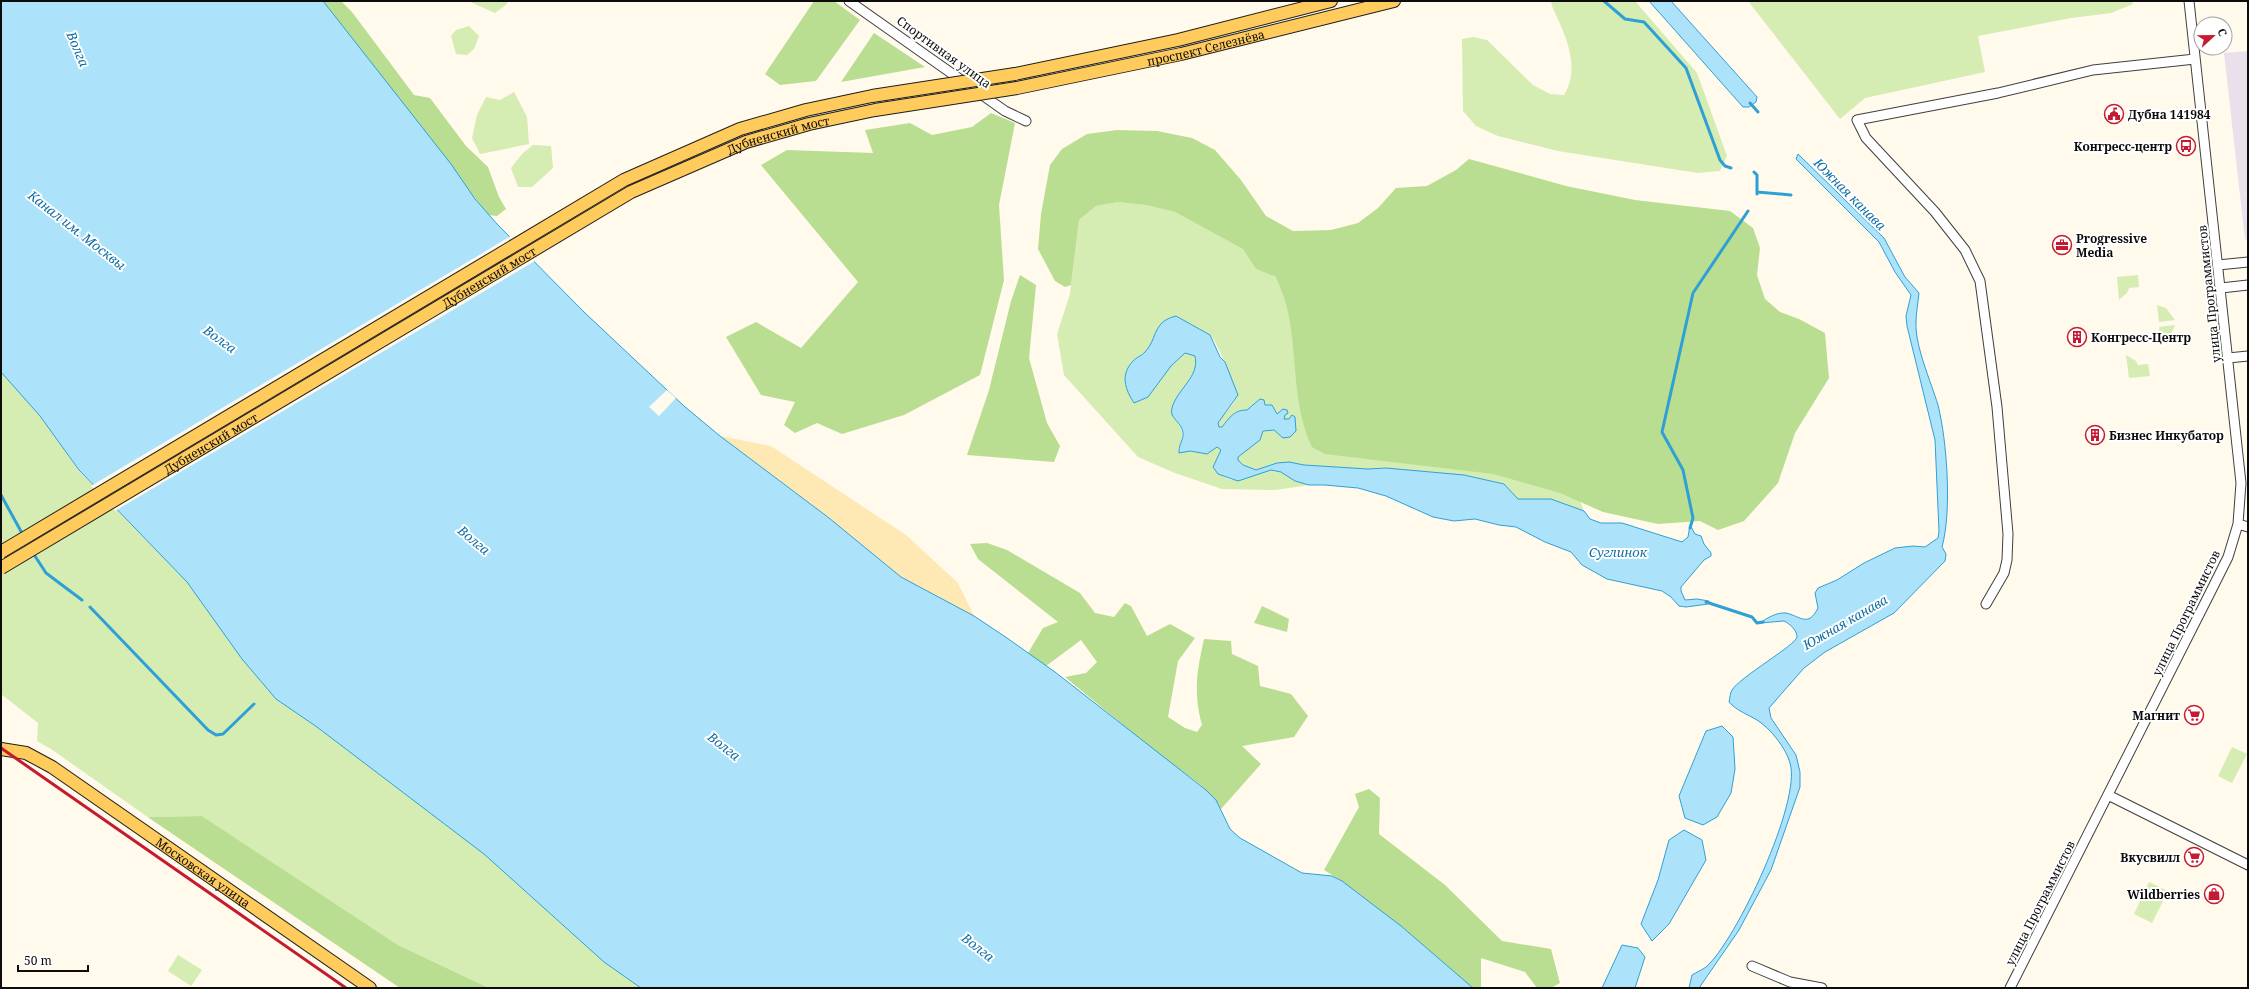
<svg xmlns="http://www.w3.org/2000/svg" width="2249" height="989" font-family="'Noto Serif',serif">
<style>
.industrial{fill:#eae0ec}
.green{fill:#d5ecb3}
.forest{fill:#b9de91}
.sand{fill:#fee8b4}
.water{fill:#ace3fa;stroke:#2ea0d6}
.pier{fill:#fffaec}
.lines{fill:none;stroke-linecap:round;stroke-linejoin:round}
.stream{stroke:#2ea0d6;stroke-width:3}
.minor-casing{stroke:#3f3f3f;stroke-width:11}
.major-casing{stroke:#1d1d1d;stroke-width:14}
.minor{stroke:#fff;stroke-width:9}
.major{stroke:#ffcb5c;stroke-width:12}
.rail{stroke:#c51b30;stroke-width:3}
.major-bridge-casing{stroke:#1d1d1d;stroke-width:14;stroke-linecap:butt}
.major-bridge{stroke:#ffcb5c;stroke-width:12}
.labels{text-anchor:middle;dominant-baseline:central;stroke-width:4;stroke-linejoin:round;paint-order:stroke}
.street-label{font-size:12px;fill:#0c0c0c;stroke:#fff}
.poi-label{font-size:12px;font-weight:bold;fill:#0c0c0c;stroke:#fff;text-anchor:start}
.water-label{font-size:13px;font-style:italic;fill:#0e6fa6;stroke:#fff}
</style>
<rect width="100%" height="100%" fill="#fffaec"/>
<path class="industrial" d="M2248 51V239L2245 240 2224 53Z"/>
<path class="green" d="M468 1H508L507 4 495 13Z
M1551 1H1635L1697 73 1727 156 1720 171 1698 173 1558 151 1498 136 1476 126 1463 111 1462 39 1473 37 1487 40 1533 85 1550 94 1564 95C1578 73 1570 46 1560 24 1557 16 1552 9 1551 1Z
M1748 1H2132L2133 4 2111 13 2071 18 1978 36 1985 72 1865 98 1840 119Z
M469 26 479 36 474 49 467 55 456 54 451 36 456 30Z
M514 92 527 117 529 144 480 154 472 138 477 115 486 97 500 100Z
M533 145 551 146 553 168 532 187H518L511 168 522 154Z
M1118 202 1146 205 1175 212 1244 249 1256 269 1315 292 1556 441 1584 511 1551 499H1518L1504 484 1464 475 1386 468 1368 469 1304 465 1289 462 1277 463 1256 470 1243 465 1237 460 1238 457 1260 440 1263 431 1274 430 1283 438 1294 423 1293 420 1284 419 1285 415 1277 414 1272 405H1265L1260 399 1247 410C1234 410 1230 417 1222 427H1219L1218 423C1222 417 1235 403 1236 398 1238 391 1217 342 1211 336 1208 333 1182 320 1176 316L1145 352 1133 360 1125 385 1134 402 1148 397 1171 366 1185 353 1195 356 1196 367 1172 416C1183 428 1185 435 1178 450L1207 454 1217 447 1221 450 1213 467C1235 494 1249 470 1272 470 1280 470 1298 482 1309 485L1275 490 1222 489 1175 473 1138 457 1064 375 1057 334 1070 294 1079 220 1096 206Z
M2138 275 2139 287 2129 288 2127 293 2119 300 2117 277Z
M2157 305 2166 308 2175 320 2159 322Z
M2175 325 2169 339 2161 344 2159 327Z
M2126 355 2136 361 2138 365 2148 364 2150 376 2129 378Z
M1 372 40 416 79 471 187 582 242 659 276 699 317 727 484 854 604 962 641 988H489L398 945 202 816 150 817 149 818 51 749 37 741 38 723 1 694Z
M2232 747 2247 754 2232 783 2218 776Z
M2149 882 2168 891 2152 923 2134 914Z
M178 955 202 970 191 986 168 971Z"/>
<path class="forest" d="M323 1H341L352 12 414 95 430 98 466 146 488 167 499 197 506 209 497 216 488 215Z
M814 1H834L860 20 816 81 780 85 765 74Z
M874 33 925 67 841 82Z
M991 113 1015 123 999 205 1004 280 980 375 904 415 842 434 817 423 795 433 784 425 795 402 761 395 726 337 756 322 801 348 858 282 761 165 787 150 873 153 865 130 910 123 932 135 972 127Z
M1117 130 1157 131 1192 138 1215 150 1241 180 1266 216 1293 231 1331 230 1358 223 1378 208 1396 188 1427 186 1456 170 1469 159 1566 186 1635 200 1730 211 1753 228 1760 248 1757 275 1765 299 1780 312 1799 319 1825 333 1829 378 1795 433 1778 483 1744 521 1718 530 1700 521 1658 524 1603 512 1560 493 1493 474 1325 454 1312 447C1290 401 1299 348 1285 300 1282 292 1279 284 1276 277L1256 269 1243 249 1175 212 1146 205 1118 202 1096 206 1079 220 1071 285 1065 287 1055 281 1038 249 1041 214 1050 165 1062 149 1087 134Z
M1020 275 1036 285 1029 358 1047 423 1060 446 1054 462 967 455 989 390 1011 301Z
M987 543 1007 550 1080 593 1095 613 1114 617 1125 603 1131 606 1147 636 1170 624 1195 638 1178 661 1168 717 1185 728 1197 732 1202 725C1193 692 1197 671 1204 639L1231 641 1232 654 1258 666 1260 686 1291 694 1308 716 1294 737 1242 746 1261 764 1221 809C1209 786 1183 773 1162 757 1130 730 1097 704 1065 677L1086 673 1097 662 1081 640 1046 666 1028 653 1043 628 1058 622 978 559 970 544Z
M1262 606 1289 619 1287 632 1254 623Z
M1369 789 1380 798 1379 834 1445 885 1502 941 1551 949 1560 983 1551 988H1537L1525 972 1481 958V988H1473L1401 926 1342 881 1324 870 1359 807 1355 794Z
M202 816 398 945 489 988H400L149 818 150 817Z"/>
<path class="sand" d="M720 436 771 446 906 535 958 583 974 616 901 577 829 518Z"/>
<path class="water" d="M1 1H323L451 164 475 199 497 224 584 312 684 406 720 436 829 518 901 577 974 616 1007 638 1055 672 1206 790 1216 800 1230 829 1240 838 1302 873 1332 876 1342 881 1401 926 1473 988H641L604 962 484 854 317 727 276 699 242 659 187 582 79 470 40 416 1 372Z
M1649 1H1671L1757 97 1756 102 1749 107H1743Z
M1798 154 1884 238 1905 277 1919 293C1918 303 1916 313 1916 323 1915 346 1931 382 1938 405 1947 441 1952 511 1942 547L1946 554 1945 561 1894 613 1825 652 1804 668 1769 708 1771 718 1796 755 1800 772V787L1771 870 1739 930 1699 988H1689L1692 975C1697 972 1702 970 1706 967 1736 941 1802 801 1790 763 1786 748 1770 728 1757 720 1747 714 1737 711 1729 702 1730 698 1730 693 1732 690 1740 677 1796 645 1797 637 1797 630 1790 624 1784 621L1760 623C1767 618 1777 612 1786 613 1800 616 1808 628 1818 608L1815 593 1818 588 1837 580 1864 563 1895 548 1913 546 1925 547 1938 538 1939 531 1935 440 1907 326 1906 316 1911 295 1895 272 1879 242 1796 159Z
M1176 316 1210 335 1220 357 1225 362 1238 395 1218 423 1219 427H1222C1230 417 1234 410 1247 410L1260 399 1264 400 1265 405H1272L1277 414 1283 409 1287 410 1288 413 1285 415 1284 419H1289L1292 415 1295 417 1296 431 1290 437 1283 438 1274 430 1263 431 1260 440 1238 457V460L1243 465 1256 470 1277 463 1289 462 1304 465 1368 469 1386 468 1464 475 1504 484 1518 499H1551L1584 511 1590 519 1601 523H1622L1682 542 1688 537 1690 525 1695 534 1701 536 1704 544 1711 553V556L1704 560 1681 587V591L1685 600 1697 599 1709 601 1708 604 1686 607 1679 606 1671 597 1662 591 1607 579 1582 565 1571 552 1545 542 1516 527 1499 525 1475 519 1454 521 1433 517 1386 496 1358 488 1325 485H1309L1295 481 1281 472 1271 470 1238 481 1218 474 1213 467 1221 450 1217 447 1207 454 1190 451 1179 453C1178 444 1186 438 1182 429 1179 421 1169 417 1172 408 1177 389 1200 377 1195 356L1185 353 1171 366 1148 397 1134 403C1125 389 1120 375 1133 361 1136 357 1142 356 1145 352 1158 338 1152 322 1176 316Z
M1722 726 1733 737 1735 769 1731 793 1717 817 1703 825 1685 818 1679 796 1706 731Z
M1684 830 1702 840 1706 860 1669 924 1652 941 1641 924 1658 880 1669 840Z
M1622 945 1638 948 1645 957 1635 988H1602Z"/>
<path class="pier" d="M511 236 535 261 115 511 91 486Z
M667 390 676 398 659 416 649 407Z"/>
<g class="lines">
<path class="stream" d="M1604 1 1625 19 1644 22 1686 68 1720 160 1725 166 1731 168
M1750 103 1758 112
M1754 172 1757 175V194
M1757 192 1791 195
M1 495 23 535
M1690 528 1693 518 1683 470 1662 432 1693 293 1748 211
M33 553 46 573 82 600
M1706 602 1752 617 1757 623 1763 622
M90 607 208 730 216 735 223 734 254 704"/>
<g class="minor-casing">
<path id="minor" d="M849 1 1005 111 1026 121
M2218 265 2248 262
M2221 288 2248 285
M2228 358 2248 356
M2238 524 2248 527
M1986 604 2004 573 2007 560 2008 534 1997 407 1980 281 1965 250 1935 212 1866 138 1857 120 1998 93 2093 70 2195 59
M2108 795 2248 865
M1752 966 1790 982 1822 988
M2010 988 2209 595 2228 557 2238 524 2241 483 2189 1"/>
</g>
<g class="major-casing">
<g id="major">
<path d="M1015 74 1178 40 1331 1"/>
<path id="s1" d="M1017 88 1181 54 1394 1"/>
<path id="s2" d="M1 749 26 753 52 767 370 988"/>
</g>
</g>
<use href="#minor" class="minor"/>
<use href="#major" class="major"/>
<path class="rail" d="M1 748 346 988"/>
<g class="major-bridge-casing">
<g id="major-bridge">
<path d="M1 552 624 180 740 129 806 110 872 96 1015 74"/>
<path id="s3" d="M1 568 631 192 746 142 809 124 875 110 1017 88"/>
</g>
</g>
<use href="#major-bridge" class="major-bridge"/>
</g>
<defs>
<g id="civic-ring" transform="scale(1)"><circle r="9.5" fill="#fff" stroke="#c51b30" stroke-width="1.5"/><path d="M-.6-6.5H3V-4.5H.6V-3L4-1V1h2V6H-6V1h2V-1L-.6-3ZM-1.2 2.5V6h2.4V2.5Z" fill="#c51b30"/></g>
<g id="bus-ring" transform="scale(1)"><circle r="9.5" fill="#fff" stroke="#c51b30" stroke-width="1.5"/><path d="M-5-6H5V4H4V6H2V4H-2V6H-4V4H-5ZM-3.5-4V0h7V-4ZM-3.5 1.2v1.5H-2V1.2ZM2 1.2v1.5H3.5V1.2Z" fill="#c51b30"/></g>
<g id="office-ring" transform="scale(1)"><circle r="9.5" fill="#fff" stroke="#c51b30" stroke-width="1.5"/><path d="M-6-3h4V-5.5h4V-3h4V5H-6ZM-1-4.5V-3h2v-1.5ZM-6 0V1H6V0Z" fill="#c51b30"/></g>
<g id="building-ring" transform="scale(1)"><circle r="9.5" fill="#fff" stroke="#c51b30" stroke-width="1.5"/><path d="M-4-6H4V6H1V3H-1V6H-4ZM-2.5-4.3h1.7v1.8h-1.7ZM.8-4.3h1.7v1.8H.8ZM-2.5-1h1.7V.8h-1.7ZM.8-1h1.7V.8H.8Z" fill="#c51b30"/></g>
<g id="supermarket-ring" transform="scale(1)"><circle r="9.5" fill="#fff" stroke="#c51b30" stroke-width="1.5"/><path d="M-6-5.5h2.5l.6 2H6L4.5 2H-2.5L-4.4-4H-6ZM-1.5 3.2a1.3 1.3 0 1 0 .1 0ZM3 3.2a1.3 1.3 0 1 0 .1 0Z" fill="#c51b30"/></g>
<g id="shop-ring" transform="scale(1)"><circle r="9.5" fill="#fff" stroke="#c51b30" stroke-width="1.5"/><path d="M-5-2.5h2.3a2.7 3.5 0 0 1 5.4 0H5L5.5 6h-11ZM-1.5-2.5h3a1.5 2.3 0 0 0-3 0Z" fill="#c51b30"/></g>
</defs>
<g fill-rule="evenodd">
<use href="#civic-ring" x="2114" y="114"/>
<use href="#bus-ring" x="2186" y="146"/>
<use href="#office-ring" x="2062" y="245"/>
<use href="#building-ring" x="2077" y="337"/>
<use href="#building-ring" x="2095" y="435"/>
<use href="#supermarket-ring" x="2194" y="715"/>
<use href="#supermarket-ring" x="2194" y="857"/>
<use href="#shop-ring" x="2214" y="894"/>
</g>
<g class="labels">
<g class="street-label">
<text stroke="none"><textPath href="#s1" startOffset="193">проспект Селезнёва</textPath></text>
<text transform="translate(944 52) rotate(36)">Спортивная улица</text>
<text stroke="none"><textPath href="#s3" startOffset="892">Дубненский мост</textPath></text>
<text stroke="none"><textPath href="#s3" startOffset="568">Дубненский мост</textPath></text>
<text transform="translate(2209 294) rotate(-96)">улица Программистов</text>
<text stroke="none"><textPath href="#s3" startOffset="244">Дубненский мост</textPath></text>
<text transform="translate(2186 613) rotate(-64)">улица Программистов</text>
<text stroke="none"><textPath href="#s2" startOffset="239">Московская улица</textPath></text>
<text transform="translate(2040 903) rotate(-63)">улица Программистов</text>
</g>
<g class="poi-label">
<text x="2128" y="114">Дубна 141984</text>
<text x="2172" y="146" text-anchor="end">Конгресс-центр</text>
<text x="2076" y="238">Progressive<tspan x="2076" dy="14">Media</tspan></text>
<text x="2091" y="337">Конгресс-Центр</text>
<text x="2109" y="435">Бизнес Инкубатор</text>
<text x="2180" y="715" text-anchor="end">Магнит</text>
<text x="2180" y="857" text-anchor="end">Вкусвилл</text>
<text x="2200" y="894" text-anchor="end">Wildberries</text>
</g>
<g class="water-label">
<text transform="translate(78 49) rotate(67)">Волга</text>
<text transform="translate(1850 194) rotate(45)">Южная канава</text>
<text transform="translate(77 230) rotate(38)">Канал им. Москвы</text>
<text transform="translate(220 339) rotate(36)">Волга</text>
<text transform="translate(474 540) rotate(40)">Волга</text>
<text x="1618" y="552">Суглинок</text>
<text transform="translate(1845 622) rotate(-30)">Южная канава</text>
<text transform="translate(724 746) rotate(38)">Волга</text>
<text transform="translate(978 947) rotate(38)">Волга</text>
</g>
</g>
<rect width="2249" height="989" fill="none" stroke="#0c0c0c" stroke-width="4"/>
<g transform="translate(2213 36) rotate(68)"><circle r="19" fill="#ffffff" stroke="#9e9e9e"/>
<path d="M0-3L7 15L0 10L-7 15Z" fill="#c51b30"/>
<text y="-6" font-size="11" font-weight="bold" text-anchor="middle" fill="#0c0c0c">С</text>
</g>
<path d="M18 965v6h70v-6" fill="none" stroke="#0c0c0c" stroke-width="2"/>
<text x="24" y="965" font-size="12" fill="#0c0c0c" stroke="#ffffff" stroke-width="3" paint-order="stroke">50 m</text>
</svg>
